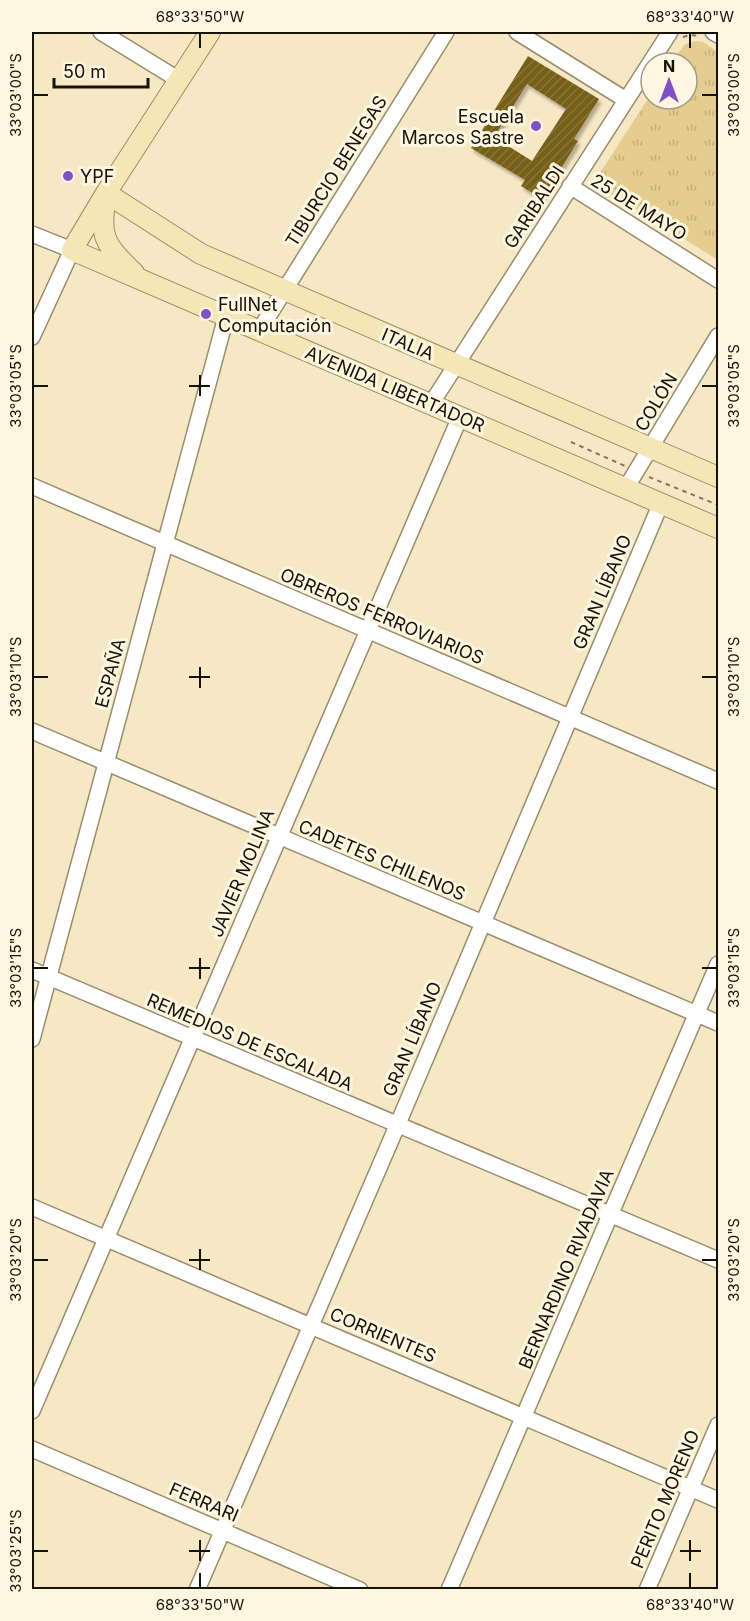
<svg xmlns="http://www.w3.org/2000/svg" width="750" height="1621" font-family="Inter,sans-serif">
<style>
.park{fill:url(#park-tufts)}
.building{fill:url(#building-hatch);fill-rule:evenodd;filter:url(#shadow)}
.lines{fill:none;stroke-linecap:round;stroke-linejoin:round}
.street-casing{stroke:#988c6a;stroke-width:18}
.secondary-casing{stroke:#988c6a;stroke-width:22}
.path{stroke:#7e755e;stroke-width:2;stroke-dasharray:4.5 4.5;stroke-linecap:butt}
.street{stroke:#fff;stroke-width:15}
.secondary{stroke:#f5e7b5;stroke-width:20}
.ticks{fill:none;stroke:#171206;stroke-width:2}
.poi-dot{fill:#814fc7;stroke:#fef6e0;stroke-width:2}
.labels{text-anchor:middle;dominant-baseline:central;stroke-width:6;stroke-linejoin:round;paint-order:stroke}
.poi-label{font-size:18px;fill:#171206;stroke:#fef6e0;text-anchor:start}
.street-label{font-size:18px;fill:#171206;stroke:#fef6e0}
.neatline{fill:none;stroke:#171206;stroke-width:2}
.ticks-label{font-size:15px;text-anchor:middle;fill:#171206}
</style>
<defs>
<pattern id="park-tufts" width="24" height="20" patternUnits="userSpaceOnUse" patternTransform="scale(1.5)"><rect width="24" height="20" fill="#e4cd8f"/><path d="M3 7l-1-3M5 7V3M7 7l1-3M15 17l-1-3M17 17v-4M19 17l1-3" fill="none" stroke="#c3af7a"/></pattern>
<pattern id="building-hatch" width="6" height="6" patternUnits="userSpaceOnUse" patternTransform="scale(1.5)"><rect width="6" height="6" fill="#765e15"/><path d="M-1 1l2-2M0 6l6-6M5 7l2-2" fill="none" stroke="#87743d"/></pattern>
<filter id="shadow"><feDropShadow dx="2.5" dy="4" stdDeviation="1.5" flood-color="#0004"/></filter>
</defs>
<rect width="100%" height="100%" fill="#f6e8c4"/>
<path class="park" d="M697 41 703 42 718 52V260L602 188 599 181 600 173 651 94V99H687V63H671L685 44Z"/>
<path class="building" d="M528 56 599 99 574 139 578 141 542 199 521 186 525 180 471 148ZM527 84 566 109 532 161 494 137Z"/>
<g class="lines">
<g class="street-casing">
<path id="street" d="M101 32 179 80
M517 32 626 100
M713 32 718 35
M570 186 718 280
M32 234 72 250 32 337
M259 331 446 32
M431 404 670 32
M32 486 718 781
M626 488 718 336
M32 731 718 1023
M32 970 718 1260
M32 1039 226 317
M32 1207 718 1500
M32 1411 460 417
M32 1449 360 1590
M197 1590 397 1126 661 503
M449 1590 718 964
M647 1590 718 1425"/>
</g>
<g class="secondary-casing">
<path id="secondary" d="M210 32 106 193 72 250 718 528
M134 273C102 242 100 237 106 193L201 254 718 477"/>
</g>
<path class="path" d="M683 37 690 35 700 36
M571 442 625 466
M649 477 718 505"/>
<use href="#street" class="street"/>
<use href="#secondary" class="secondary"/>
</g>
<path class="ticks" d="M200 33V48M690 33V48M33 95H48M702 95H717M200 375V396M33 386H48M189 386H210M702 386H717M200 667V688M33 677H48M189 677H210M702 677H717M200 958V979M33 968H48M189 968H210M702 968H717M200 1249V1270M33 1260H48M189 1260H210M702 1260H717M200 1540V1561M690 1540V1561M33 1551H48M189 1551H210M680 1551H701M200 1573V1588M690 1573V1588"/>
<g class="poi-dot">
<circle cx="536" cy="126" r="6"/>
<circle cx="68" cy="176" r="6"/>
<circle cx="206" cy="314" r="6"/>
</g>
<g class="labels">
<g class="poi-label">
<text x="524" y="116" text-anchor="end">Escuela<tspan x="524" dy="21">Marcos Sastre</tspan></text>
<text x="80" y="176">YPF</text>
<text x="218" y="304">FullNet<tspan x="218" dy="21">Computación</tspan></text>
</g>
<g class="street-label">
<text transform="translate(336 171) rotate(-58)">TIBURCIO BENEGAS</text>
<text transform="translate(534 207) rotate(-57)">GARIBALDI</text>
<text transform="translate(639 207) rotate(32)">25 DE MAYO</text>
<text transform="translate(408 344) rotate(23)">ITALIA</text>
<text transform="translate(395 389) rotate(23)">AVENIDA LIBERTADOR</text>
<text transform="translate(656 402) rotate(-59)">COLÓN</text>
<text transform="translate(602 592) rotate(-67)">GRAN LÍBANO</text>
<text transform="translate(382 616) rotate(23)">OBREROS FERROVIARIOS</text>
<text transform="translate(110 673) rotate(-75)">ESPAÑA</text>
<text transform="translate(382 860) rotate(23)">CADETES CHILENOS</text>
<text transform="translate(242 873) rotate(-67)">JAVIER MOLINA</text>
<text transform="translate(412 1039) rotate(-67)">GRAN LÍBANO</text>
<text transform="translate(250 1042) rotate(23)">REMEDIOS DE ESCALADA</text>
<text transform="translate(566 1269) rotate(-67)">BERNARDINO RIVADAVIA</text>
<text transform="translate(383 1335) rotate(23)">CORRIENTES</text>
<text transform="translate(665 1499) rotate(-67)">PERITO MORENO</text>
<text transform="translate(204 1502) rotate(23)">FERRARI</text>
</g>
</g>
<rect width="750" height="1621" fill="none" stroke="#fef6e0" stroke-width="66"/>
<g transform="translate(669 81)"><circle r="28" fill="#fef6e0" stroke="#a29b89" stroke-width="1.5"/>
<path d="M0-4.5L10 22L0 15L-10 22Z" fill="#814fc7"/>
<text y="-9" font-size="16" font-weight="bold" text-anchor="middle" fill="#171206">N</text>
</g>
<path d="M54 78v9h94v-9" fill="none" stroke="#171206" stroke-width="3"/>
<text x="63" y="78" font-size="18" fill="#171206" stroke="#fef6e0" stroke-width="4.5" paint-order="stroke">50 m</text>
<rect x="33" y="33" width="684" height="1555" class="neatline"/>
<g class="ticks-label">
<text x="200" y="22">68°33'50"W</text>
<text x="690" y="22">68°33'40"W</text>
<text transform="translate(16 95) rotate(-90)" y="5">33°03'00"S</text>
<text transform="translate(734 95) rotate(-90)" y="5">33°03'00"S</text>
<text transform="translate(16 386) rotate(-90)" y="5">33°03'05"S</text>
<text transform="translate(734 386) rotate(-90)" y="5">33°03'05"S</text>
<text transform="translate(16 677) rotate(-90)" y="5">33°03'10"S</text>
<text transform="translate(734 677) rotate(-90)" y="5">33°03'10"S</text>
<text transform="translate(16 968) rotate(-90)" y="5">33°03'15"S</text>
<text transform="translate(734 968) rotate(-90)" y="5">33°03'15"S</text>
<text transform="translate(16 1260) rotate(-90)" y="5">33°03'20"S</text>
<text transform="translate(734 1260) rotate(-90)" y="5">33°03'20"S</text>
<text transform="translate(16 1551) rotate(-90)" y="5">33°03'25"S</text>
<text x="200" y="1610">68°33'50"W</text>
<text x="690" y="1610">68°33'40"W</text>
</g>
</svg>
